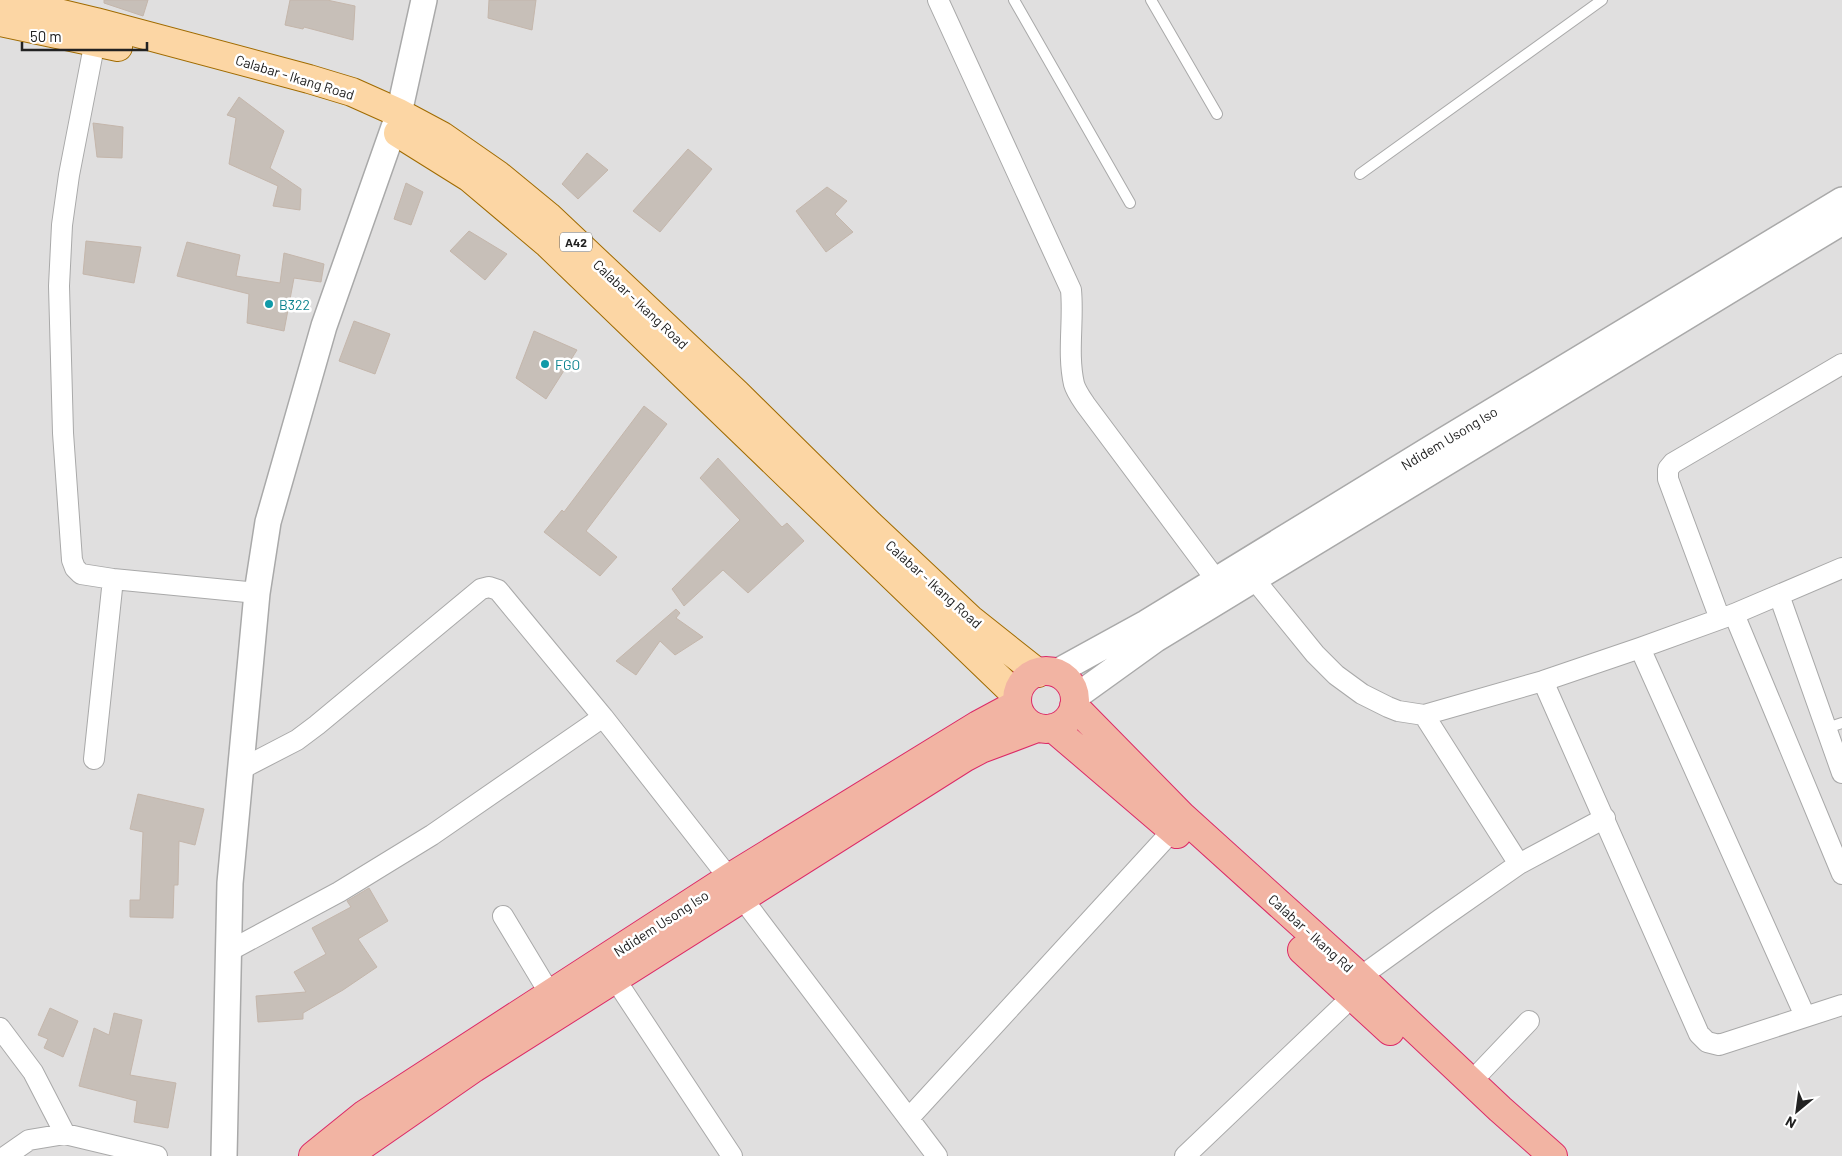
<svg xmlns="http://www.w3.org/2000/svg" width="1842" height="1156" font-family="Barlow,sans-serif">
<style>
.residential{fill:#e0dfdf}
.building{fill:#c7bfb8;stroke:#c4b6ab}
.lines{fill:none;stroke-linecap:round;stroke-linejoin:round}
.service-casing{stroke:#a9a9a9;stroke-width:12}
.minor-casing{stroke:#a9a9a9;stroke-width:22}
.tertiary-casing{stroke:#a9a9a9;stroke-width:28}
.primary-casing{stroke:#a06b00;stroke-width:30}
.trunk-casing{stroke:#dc2a67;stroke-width:30}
.service{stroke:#fff;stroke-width:10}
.minor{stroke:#fff;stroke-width:20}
.tertiary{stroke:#fff;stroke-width:25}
.primary{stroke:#fcd6a4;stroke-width:28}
.trunk{stroke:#f2b4a3;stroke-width:28}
.culture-dot{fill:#0f9aa8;stroke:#fff;stroke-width:2}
.labels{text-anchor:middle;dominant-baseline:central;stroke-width:5;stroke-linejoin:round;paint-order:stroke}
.shield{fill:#fff;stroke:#646464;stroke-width:1}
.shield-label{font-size:12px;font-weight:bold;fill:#222}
.street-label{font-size:14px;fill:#222;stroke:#fff}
.culture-label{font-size:14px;fill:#0d838f;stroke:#fff;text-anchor:start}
</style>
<rect width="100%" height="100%" fill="#f2efe9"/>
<path class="residential" d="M0 0H1842V1156H0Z"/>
<path class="building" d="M104 0H148L143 16 104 3Z
M290 0H327L355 6 353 40 304 27 303 29 285 25Z
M489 0H536L532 30 488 18Z
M239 97 284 131 270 168 301 189 300 210 273 206 278 186 229 164 236 118 227 115Z
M93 123 123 127 122 158 97 157Z
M688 149 712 169 660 232 633 211Z
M587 153 608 170 578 199 562 184Z
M406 183 423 192 411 225 394 219Z
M827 187 847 201 835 214 853 232 826 252 796 211Z
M469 231 507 254 485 280 450 251Z
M86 241 141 247 134 283 83 274Z
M187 242 240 255 236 276 280 283 284 253 324 264 321 282 294 278 284 331 247 323 249 294 177 276Z
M354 321 390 334 375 374 339 361Z
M534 331 577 350 546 399 516 378Z
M644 406 667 424 586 531 617 557 600 576 544 532 562 510 564 512Z
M718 458 782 527 787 523 804 541 748 593 723 570 684 606 672 589 740 520 700 478Z
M676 609 680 613 676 618 703 637 675 655 660 641 636 675 616 661Z
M138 794 204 809 195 845 179 841 178 885H174L173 918 130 917V900H140L143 832 130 829Z
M369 888 388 921 358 939 377 967 343 990 303 1013V1019L258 1022 256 996 306 992 294 972 326 954 312 928 351 907 347 901Z
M50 1008 78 1021 63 1057 44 1048 48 1039 38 1035Z
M114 1013 142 1020 130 1075 176 1083 168 1128 134 1122 137 1101 79 1086 94 1028 109 1035Z"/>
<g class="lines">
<g class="service-casing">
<path id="service" d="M1014 0 1130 203
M1151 0 1217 114
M1360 174 1602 0
M1827 728 1842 723"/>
</g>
<g class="minor-casing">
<path id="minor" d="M938 0 1071 290C1074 321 1067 353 1074 384 1076 391 1081 398 1085 404L1217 581
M95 41 69 175 62 225 59 286 63 433 72 560 75 568 81 574 113 579 257 593
M1254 579 1315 654 1336 675 1362 694 1388 707 1398 711 1424 715 1543 681 1640 648 1734 614 1842 568
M1779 595 1842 773
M1734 614 1842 874
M1720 619 1668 479V469L1673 463 1842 364
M1640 648 1805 1016
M1543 681 1699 1034 1707 1042 1719 1045 1842 1005
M1424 715 1519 864
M94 759 113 579
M241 769 297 740 317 725 481 589 489 587 498 590 603 717 729 878
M742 898 937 1156
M503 916 550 994
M229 951 339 892 432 835 603 717
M1360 977 1439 920 1519 864 1605 818
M615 979 732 1156
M0 1028 33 1072 65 1134
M1471 1082 1529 1021
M909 1118 1173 830
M6 1156 29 1140 65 1134 157 1156
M1185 1156 1352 997"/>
</g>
<g class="tertiary-casing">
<path id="tertiary" d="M1055 673 1146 623 1443 441 1842 200
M1074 698 1156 639 1842 222
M224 1156 230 883 257 593 268 522 324 326 399 113 424 0"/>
</g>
<g class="primary-casing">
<path id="primary" d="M3 0 96 22 309 79 352 92 399 113 442 136 498 175 548 216 737 394 870 525 970 619 1038 673
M0 22 118 47
M398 133 470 178 547 243 1017 696"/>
</g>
<g class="trunk-casing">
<path id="trunk" d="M1017 700a29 29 0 1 1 58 0a29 29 0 1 1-58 0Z
M1074 706 1183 817 1360 977 1500 1109 1553 1156
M1053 728 1177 834
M1302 950 1390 1031
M313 1156 365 1114 729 878 978 725 1017 704
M347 1156 474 1068 964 758 981 749 1037 728"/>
</g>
<use href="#service" class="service"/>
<use href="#minor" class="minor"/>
<use href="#tertiary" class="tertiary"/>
<use href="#primary" class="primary"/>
<use href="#trunk" class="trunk"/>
</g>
<g class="culture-dot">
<circle cx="269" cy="304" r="5"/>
<circle cx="545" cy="364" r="5"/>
</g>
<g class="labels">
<rect class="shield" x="560" y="232.5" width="32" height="19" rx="4"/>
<g class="shield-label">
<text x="576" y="242">A42</text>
</g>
<g class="street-label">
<text transform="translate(295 77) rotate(17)">Calabar - Ikang Road</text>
<text transform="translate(641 304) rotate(43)">Calabar - Ikang Road</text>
<text transform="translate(1449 438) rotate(-31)">Ndidem Usong Iso</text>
<text transform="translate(934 584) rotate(42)">Calabar - Ikang Road</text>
<text transform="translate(661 923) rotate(-33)">Ndidem Usong Iso</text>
<text transform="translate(1311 933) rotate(42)">Calabar - Ikang Rd</text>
</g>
<g class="culture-label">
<text x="279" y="304">B322</text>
<text x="555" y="364">FGO</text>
</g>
</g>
<g transform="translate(1797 1111) rotate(209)" stroke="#ffffff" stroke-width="4" paint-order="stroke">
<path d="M0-4L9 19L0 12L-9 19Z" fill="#222222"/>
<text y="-8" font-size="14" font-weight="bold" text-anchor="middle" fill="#222222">N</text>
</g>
<path d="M22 42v8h125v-8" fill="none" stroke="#222222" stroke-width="2.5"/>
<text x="30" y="42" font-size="15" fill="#222222" stroke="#ffffff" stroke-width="4" paint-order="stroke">50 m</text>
</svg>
